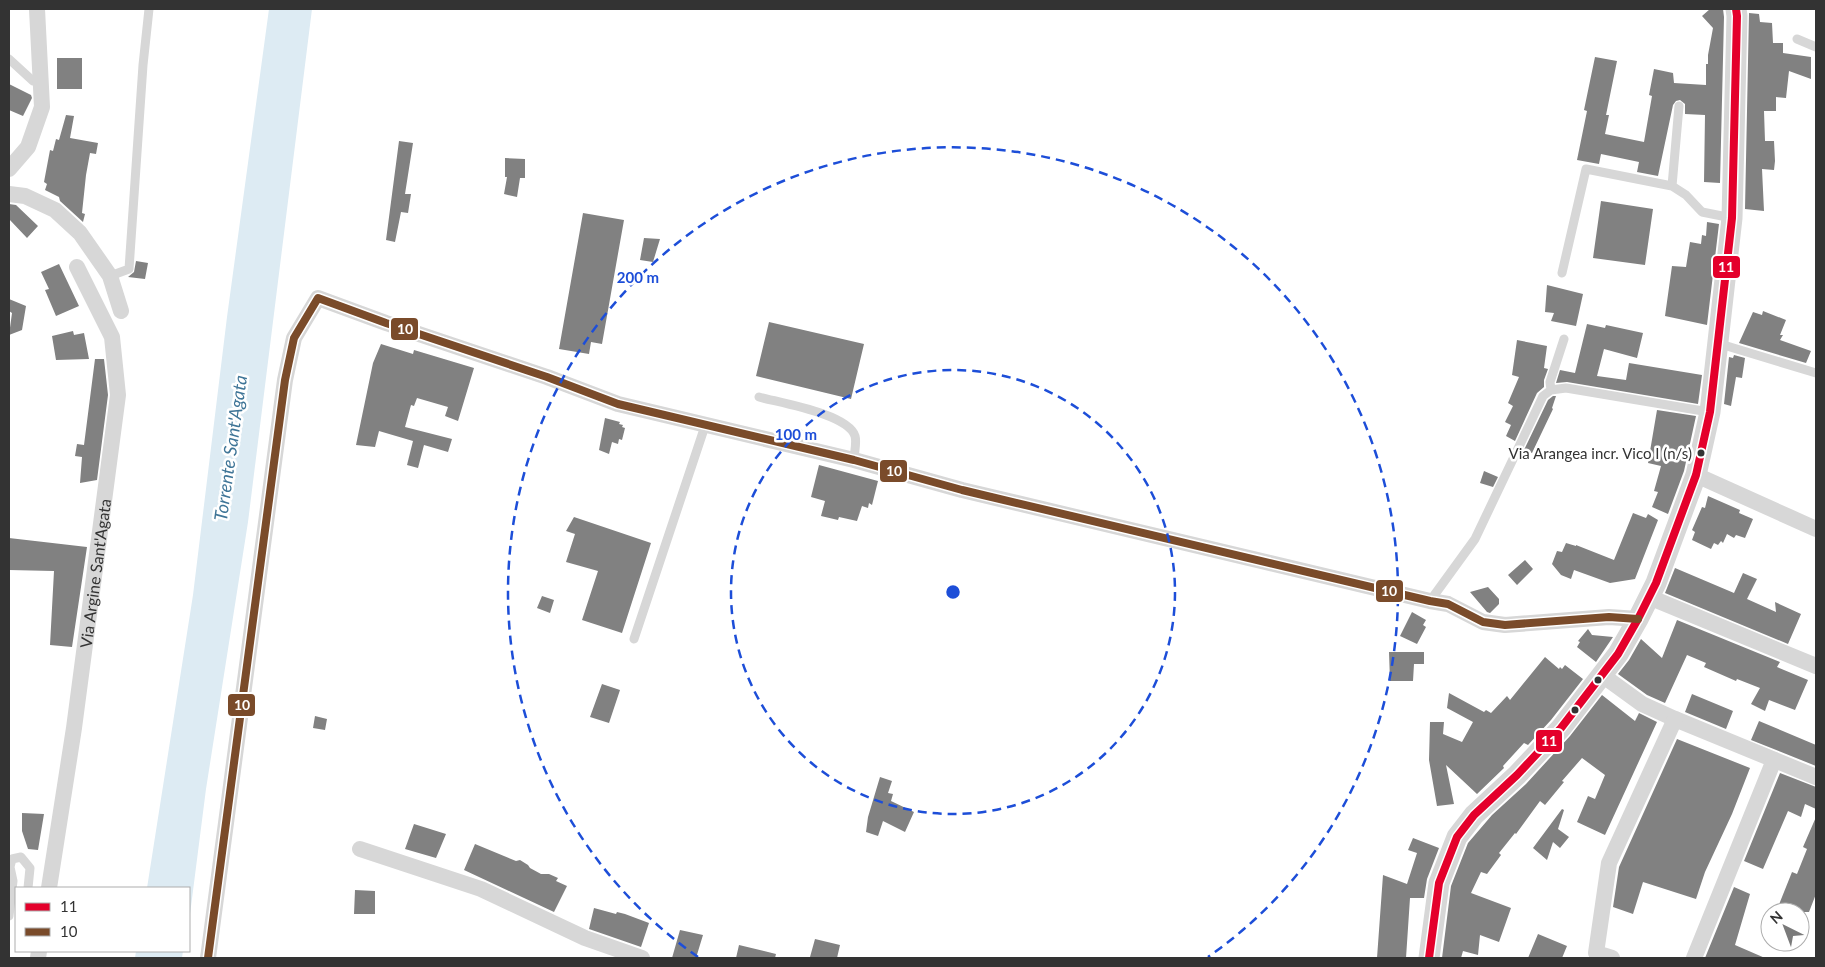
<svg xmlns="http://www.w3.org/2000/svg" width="1825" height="967" font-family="Lato,sans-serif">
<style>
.water{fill:#ddebf3}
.building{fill:#818181}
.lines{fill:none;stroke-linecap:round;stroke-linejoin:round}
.service{stroke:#d7d7d7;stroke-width:9}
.minor{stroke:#d7d7d7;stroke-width:16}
.tertiary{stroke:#d7d7d7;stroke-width:21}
.bus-1-casing{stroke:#fff;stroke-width:11}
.bus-2-casing{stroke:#fff;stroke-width:11}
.bus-1{stroke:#e4002b;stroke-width:8}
.bus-2{stroke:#7a4b2a;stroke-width:8}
.ring{fill:none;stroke:#1d4ed8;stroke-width:2.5;stroke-dasharray:9 6}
.bus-dot{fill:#333;stroke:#fff;stroke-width:2}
.labels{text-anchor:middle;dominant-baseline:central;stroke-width:5;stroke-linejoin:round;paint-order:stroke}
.bus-label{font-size:15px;fill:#333;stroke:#fff;text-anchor:end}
.street-label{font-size:16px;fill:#333;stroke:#fff}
.water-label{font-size:18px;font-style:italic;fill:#3f7597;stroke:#fff}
.centre{fill:#1d4ed8;stroke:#fff;stroke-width:2.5}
.ring-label{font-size:15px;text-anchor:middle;font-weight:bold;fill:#1d4ed8;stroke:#fff;stroke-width:5;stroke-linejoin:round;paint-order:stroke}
.line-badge{stroke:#fff;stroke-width:2}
.badge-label{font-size:14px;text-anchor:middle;font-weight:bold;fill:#fff}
</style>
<rect width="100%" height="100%" fill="#fff"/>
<path class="water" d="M269 9H312L248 522 206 789 189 922V888H147L193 595 227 317Z
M136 951H183L182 958H135Z"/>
<path class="building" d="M1710 9H1723L1724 17 1720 183 1704 182 1705 115 1685 114V104L1680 100 1676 101 1673 105 1658 176 1637 172 1639 162 1601 154 1599 164 1577 160 1587 111 1584 110 1595 57 1617 61 1606 115H1609L1605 134 1644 142 1652 96 1649 95 1654 69 1673 73 1674 83 1706 85V64H1708V55L1713 28 1702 16Z
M1749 13 1759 14 1760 22 1772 23 1773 43H1783V53L1811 57V79L1789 71 1786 98 1776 97V111H1764L1765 141H1774L1775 161 1774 170 1762 169 1764 211 1745 209Z
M57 58H82V89H57Z
M9 84 31 95 32 98 23 116 9 110Z
M66 115 74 116 70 138 98 143 96 154 90 153 86 175 82 213 85 214 83 222 60 201 59 197 45 190 47 184 44 182 50 150 53 151 56 139 59 140Z
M399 141 413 143 405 194H411L408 213 401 212 395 242 386 240Z
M505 158 525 159V178H520L517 197 504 194 507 177H505Z
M1601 201 1653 209 1645 265 1593 258Z
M9 204 16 205 38 226 27 238 9 219Z
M583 213 624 220 602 344 591 342 589 354 559 349Z
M1707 222 1719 224 1707 325 1665 316 1672 266 1686 267 1690 242 1701 244 1702 235 1706 236Z
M644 238 660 239 653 262 640 260Z
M136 261 148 263 145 279 128 277 134 272Z
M59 264 79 306 56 316 45 290 49 289 41 272Z
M1547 285 1583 294 1576 326 1551 321 1554 313 1545 312Z
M9 299 26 306 22 330 9 335 12 313 9 311Z
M1763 311 1786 320 1780 335H1783L1780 340 1811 351 1806 363 1739 343 1753 312 1762 315Z
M769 322 864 344 851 399 756 376Z
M1587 324 1605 328 1606 325 1643 333 1637 358 1604 349 1597 376 1626 380 1629 363 1702 375 1698 404 1567 382 1556 383 1560 370 1575 373Z
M73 331 74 335 84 333 89 359 56 360 52 336Z
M1517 340 1547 346 1544 368 1548 369 1544 380V387L1537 393 1515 441 1506 436 1511 425 1505 422 1513 406 1508 403 1519 377 1512 375Z
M381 344 413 354 414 350 474 368 458 421 445 416 448 407 417 398 414 406 411 405 405 427 452 439 448 452 424 445 418 468 407 465 413 441 379 431 375 447 356 445 373 363Z
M1734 355 1745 358 1742 378 1736 377 1731 406 1724 404 1729 357 1733 358Z
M95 359H104L108 395 97 480 80 483 82 457 75 456 77 444 84 445Z
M1553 396H1556L1552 408 1553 409 1532 453 1524 450 1548 400Z
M1657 410 1696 416 1684 471 1668 514 1652 507 1658 492 1654 491 1661 466 1648 463Z
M605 418 620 422 619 424 623 425 622 427 625 428 622 440 619 439 618 444 612 442 609 454 599 450Z
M819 465 878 481 872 505 869 503 868 508 862 506 857 521 839 517 838 520 821 516 825 501 811 497Z
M1484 471 1498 477 1493 487 1480 483Z
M1708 496 1740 510 1739 513 1753 519 1745 538 1736 535 1734 538 1727 534 1723 543 1721 541 1718 545 1714 543 1711 549 1692 540 1695 532 1692 530 1702 507 1705 508Z
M1633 513 1646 518 1648 514 1658 520 1635 579 1610 583 1574 570 1571 579 1561 575 1552 564 1557 551 1562 552 1566 543 1576 546V545L1614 560Z
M574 517 651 543 622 633 582 620 598 571 566 562 575 534 566 531Z
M9 538 87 547 72 647 50 645 54 571 9 570Z
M1525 560 1533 569 1517 585 1508 575Z
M1675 568 1734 593 1743 573 1757 579 1747 599 1776 612 1775 602 1801 614 1788 644 1665 593Z
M1488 587 1499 599V604L1490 613 1487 612 1470 592Z
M542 596 554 600 550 613 537 608Z
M1412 612 1426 620 1423 625 1426 627 1417 644 1400 636Z
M1677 620 1780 662 1777 667 1808 680 1795 710 1769 700 1765 711 1751 704 1760 688 1737 679 1736 681 1704 667 1706 663 1687 655 1665 703 1647 695 1618 674 1629 660 1641 639 1662 658Z
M1588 629 1592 635 1613 637 1596 662 1577 647 1580 642 1578 641Z
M1389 652H1424V664H1414L1413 681H1390Z
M1545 657 1559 669 1560 667 1562 669 1565 665 1583 679 1551 720 1528 745 1524 743 1503 766 1504 768 1477 794 1446 765 1454 804 1437 806 1429 760 1430 722H1444L1443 734 1462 742 1473 722 1447 708 1449 693 1484 712 1486 710 1491 713 1507 696 1510 700Z
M602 684 620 690 609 723 590 717Z
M1692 694 1733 711 1726 729 1685 712Z
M1602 695 1635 721 1639 713 1657 722 1605 835 1577 822 1588 796 1595 799 1605 775 1582 758 1562 781 1564 782 1545 805 1540 801 1516 834 1515 833 1499 853 1501 855 1487 874 1481 872 1471 893 1511 908 1499 942 1480 935 1478 955 1463 951 1461 958H1442L1451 886 1468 843 1492 815 1526 784 1570 736Z
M315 716 327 719 325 730 313 728Z
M1759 721 1816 745V766L1751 740Z
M1677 739 1750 768 1732 814 1705 872 1696 899 1643 882 1633 914 1613 907 1619 867Z
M1780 773 1816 787V809L1805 804 1801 817 1788 811 1763 869 1744 861Z
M880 777 892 781 888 793 893 794 891 801 914 812 905 832 883 821 878 836 866 832 868 817Z
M1562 809 1564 810 1558 829 1569 837 1560 848 1553 842 1547 860 1533 848Z
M22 813 44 814 38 850 28 849 22 831Z
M1816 817V894L1809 912H1776L1792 872 1797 874 1807 849 1803 847Z
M414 824 446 834 436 858 405 849Z
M1413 838 1439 848 1427 879 1424 898H1410L1406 958H1377L1383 875 1407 884 1417 853 1408 850Z
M475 844 516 861 520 860 528 865 530 868 541 874H549L558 878 556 881 567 886 554 912 464 870Z
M1734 887 1750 894 1735 945 1765 958H1705Z
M355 890 375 891V914H354Z
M594 908 616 914 617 912 625 914 649 923 641 947 589 929Z
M680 930 703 935 696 958H672Z
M1538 934 1567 946 1562 958H1528Z
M815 939 840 945 837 958 810 957Z
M739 945 776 954 775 958H736Z"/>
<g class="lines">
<path class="service" d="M1797 39 1816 47
M9 59 33 81
M1679 106 1672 186 1686 195 1702 212 1732 218
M1562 273 1586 169 1672 186
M110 276 129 269 143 65 149 9
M1717 343 1816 373
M1551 390 1550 382 1564 339
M759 397C781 403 848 414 855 436 857 443 854 453 854 460
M1430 601 1475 539 1543 396 1551 390 1566 388 1709 412
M634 639 705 426
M9 916 13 881 10 867 12 859 21 857 30 868 28 888"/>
<g class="minor">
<path d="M9 169 28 147 42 107 37 9"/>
<path d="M9 194 25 196 55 210 80 233 110 276 121 311"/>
<path d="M1696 475 1816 529"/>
<path d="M1649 597 1816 666"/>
<path d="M1602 675 1642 704 1675 719 1816 777"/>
<path d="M360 849 481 889 585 938 642 958"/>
<path id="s1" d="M49 888 74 728 118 395 112 337 77 267"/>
<path d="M38 958 39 951"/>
<path d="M208 958 285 380 294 338 318 298 386 323 547 377 618 404 854 460 962 490 1430 601 1448 604 1483 622 1505 625 1609 617 1638 619"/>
<path d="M1612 958 1596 953 1609 863 1675 719"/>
<path d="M1694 958 1774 760"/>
</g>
<path class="tertiary" d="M1429 958 1439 883 1457 837 1474 815 1517 775 1561 728 1618 654 1638 619 1656 583 1696 475 1710 412 1732 218 1737 16 1736 9"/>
<g class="bus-1-casing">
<path id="bus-1" d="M1429 958 1439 883 1457 837 1474 815 1517 775 1561 728 1618 654 1638 619 1656 583 1696 475 1710 412 1732 218 1737 16 1736 9"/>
</g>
<g class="bus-2-casing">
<path id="bus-2" d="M208 958 285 380 294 338 318 298 386 323 547 377 618 404 854 460 962 490 1430 601 1448 604 1483 622 1505 625 1609 617 1638 619"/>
</g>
<use href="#bus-1" class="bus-1"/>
<use href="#bus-2" class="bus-2"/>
</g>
<g class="ring">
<circle cx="953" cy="592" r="222"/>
<path d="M698 957A445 445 0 1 1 1208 957"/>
</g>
<g class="bus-dot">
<circle cx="1701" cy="453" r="4.5"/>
<circle cx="1598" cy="680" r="4.5"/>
<circle cx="1575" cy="710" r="4.5"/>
</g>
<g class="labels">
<g class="bus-label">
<text x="1692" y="453">Via Arangea incr. Vico I (n/s)</text>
</g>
<g class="street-label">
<text stroke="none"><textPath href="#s1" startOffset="318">Via Argine Sant'Agata</textPath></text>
</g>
<g class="water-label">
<text transform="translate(230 448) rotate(-82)">Torrente Sant'Agata</text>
</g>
</g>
<circle cx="953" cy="592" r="8" class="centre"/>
<g class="ring-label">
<text x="638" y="283">200 m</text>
<text x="796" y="440">100 m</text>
</g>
<g class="line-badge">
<rect x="1712" y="255" width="29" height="24" rx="5" fill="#e4002b"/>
<rect x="390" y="317" width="29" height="24" rx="5" fill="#7a4b2a"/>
<rect x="879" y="459" width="29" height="24" rx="5" fill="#7a4b2a"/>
<rect x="1375" y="579" width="29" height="24" rx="5" fill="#7a4b2a"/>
<rect x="227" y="693" width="29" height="24" rx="5" fill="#7a4b2a"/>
<rect x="1535" y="729" width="28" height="24" rx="5" fill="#e4002b"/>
</g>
<g class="badge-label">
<text x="1726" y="272">11</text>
<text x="405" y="334">10</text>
<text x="894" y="476">10</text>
<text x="1389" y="596">10</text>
<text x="242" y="710">10</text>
<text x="1549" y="746">11</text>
</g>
<rect width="1825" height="967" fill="none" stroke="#333333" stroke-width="20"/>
<rect x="15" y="887" width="175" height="65" fill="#ffffff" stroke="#adadad"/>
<rect x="25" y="903" width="25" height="8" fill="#e4002b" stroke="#adadad"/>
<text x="60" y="912" font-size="15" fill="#333333">11</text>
<rect x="25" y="928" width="25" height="8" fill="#7a4b2a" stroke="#adadad"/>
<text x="60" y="937" font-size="15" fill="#333333">10</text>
<g transform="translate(1785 927) rotate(318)"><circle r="24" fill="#ffffff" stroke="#adadad"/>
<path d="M0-4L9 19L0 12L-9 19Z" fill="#7a7a7a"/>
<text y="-8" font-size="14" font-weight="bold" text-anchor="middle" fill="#333333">N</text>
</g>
</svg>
